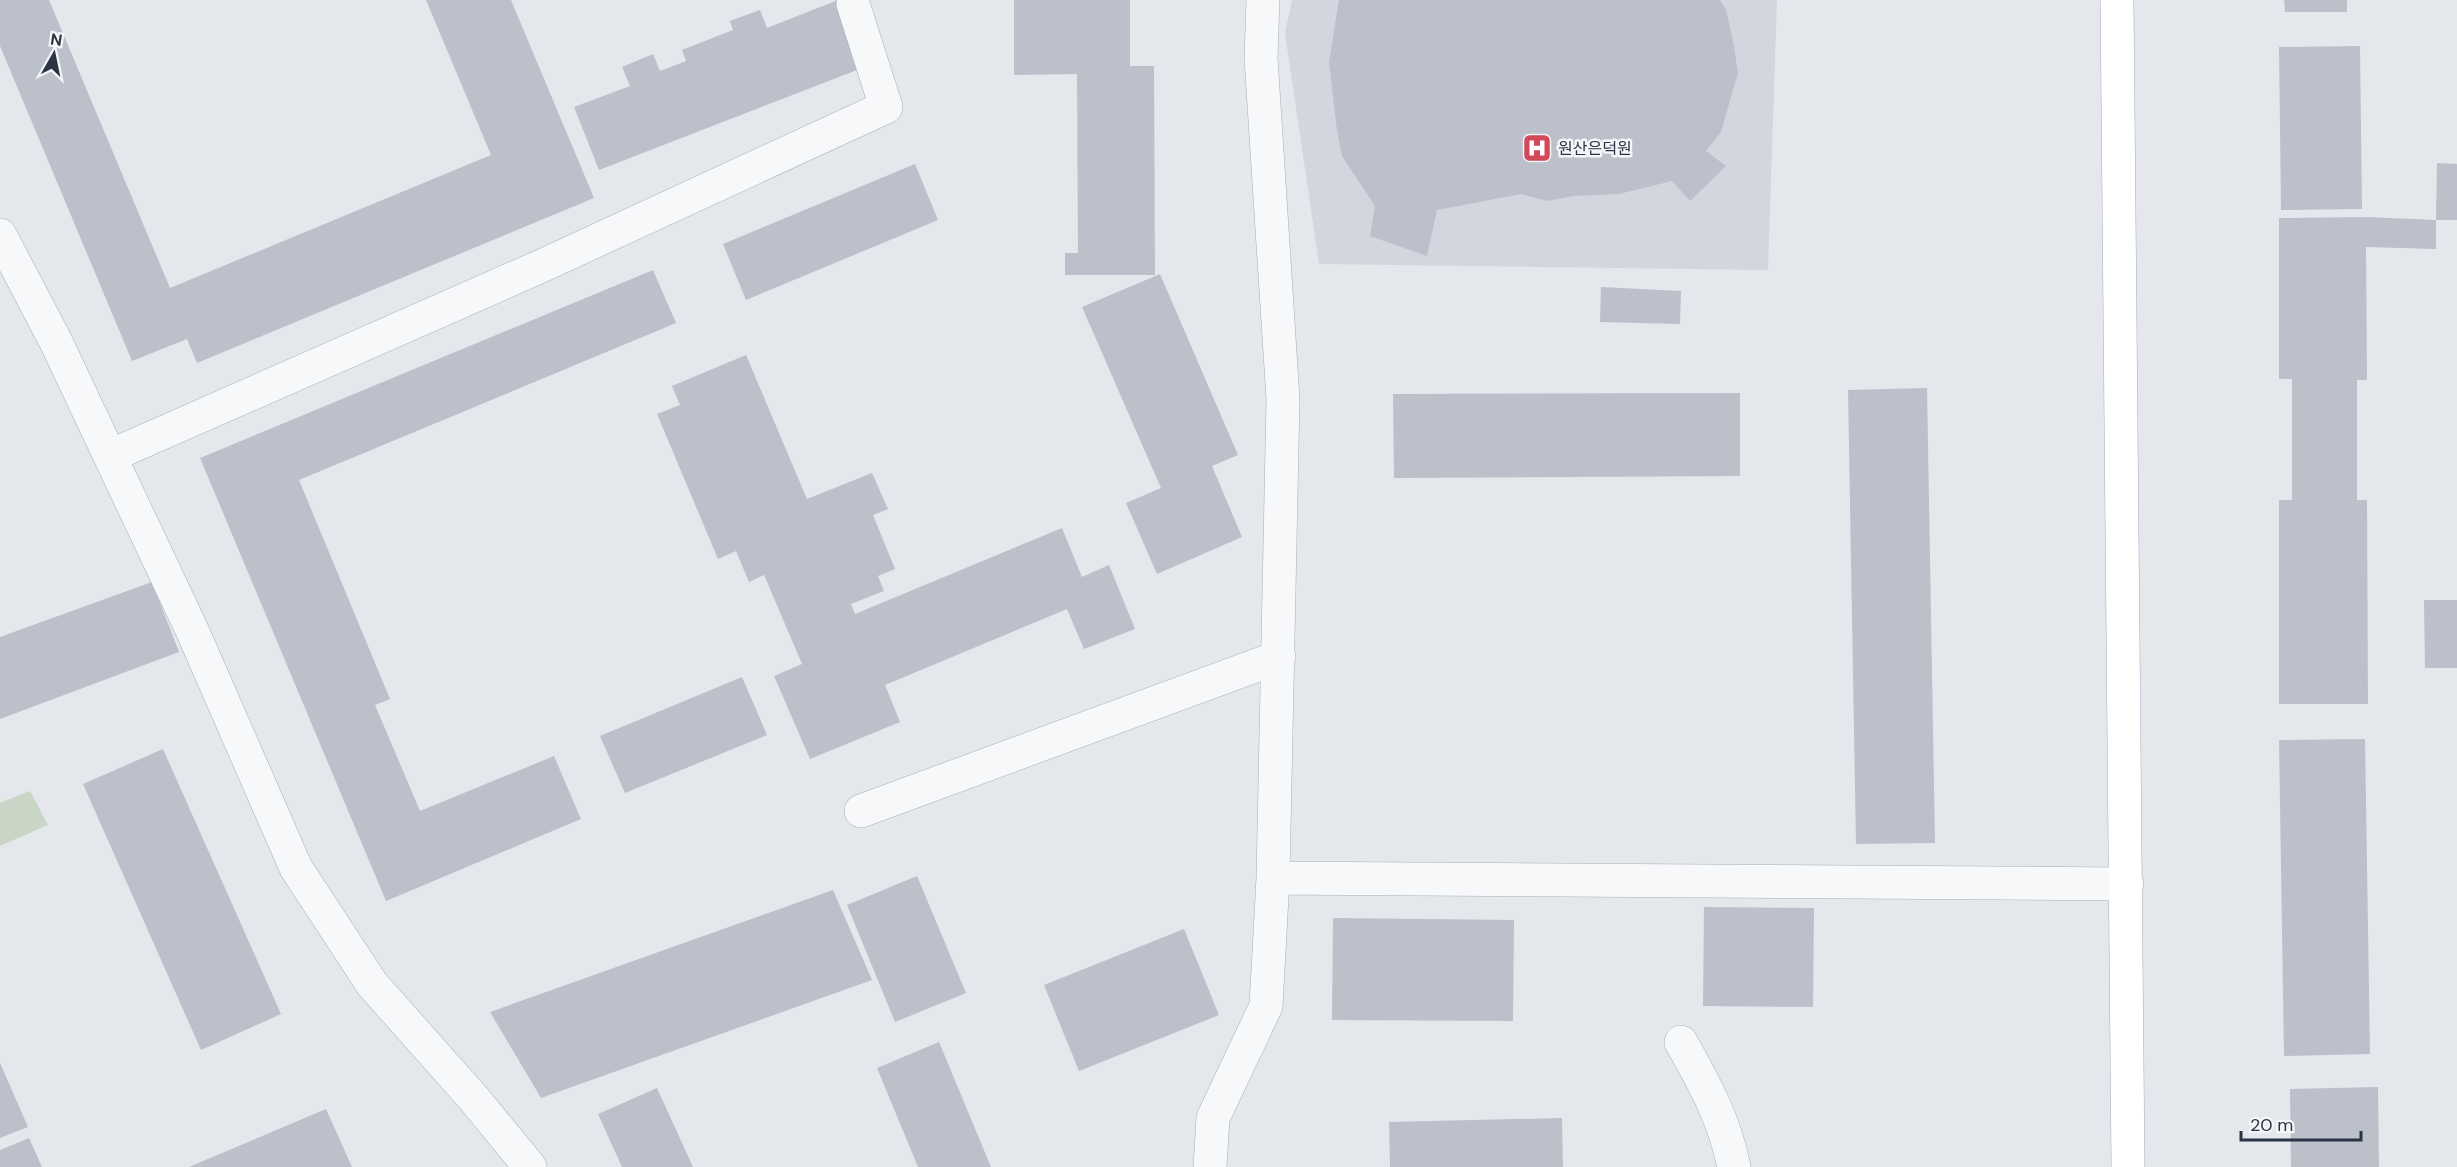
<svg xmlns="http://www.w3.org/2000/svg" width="2457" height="1167" font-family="'DM Sans','Noto Sans KR',sans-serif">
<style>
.built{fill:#d2d6de}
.green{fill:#c9d6c5}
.building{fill:#bbc0ca}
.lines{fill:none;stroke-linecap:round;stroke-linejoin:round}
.minor-casing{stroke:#a9aeb7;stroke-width:34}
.major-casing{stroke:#a3abb8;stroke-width:34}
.minor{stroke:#f7f8fa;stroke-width:33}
.major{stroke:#fff;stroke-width:33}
.labels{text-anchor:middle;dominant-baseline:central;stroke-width:5;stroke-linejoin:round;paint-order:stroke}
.poi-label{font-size:16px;fill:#2b3445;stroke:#f4f6f9;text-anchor:start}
</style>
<rect width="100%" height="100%" fill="#e4e7ec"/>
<path class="built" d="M1292 0H1777L1768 270 1319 264 1285 33Z"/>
<path class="green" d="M30 791 48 825 0 846V803Z"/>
<path class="building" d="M0 0H49L170 288 491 155 426 0H511L594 198 197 363 187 339 132 361 0 46Z
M838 0 870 65 599 170 574 107 630 86 622 67 653 54 660 71 686 61 682 50 733 30 730 21 760 10 767 28Z
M1014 0H1130V66H1154L1155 275H1065V253H1078L1077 74 1014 75Z
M1339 0H1720L1726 10 1733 41 1738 73 1721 132 1706 151 1726 166 1690 201 1672 181 1619 194 1573 196 1547 201 1521 194 1437 210 1427 256 1370 236 1375 206 1342 156 1337 130 1329 62Z
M2284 0H2347V12H2285Z
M2360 46 2362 209 2281 210 2279 47Z
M2437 163 2457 164V220H2436Z
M915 164 938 220 746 300 723 244Z
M2366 217 2436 220V249L2366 247 2367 380H2357V500H2367L2368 704H2279V500H2292V379H2279V218Z
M653 270 676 323 299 480 390 699 375 705 420 811 554 756 581 819 386 901 200 458Z
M1160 274 1238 455 1212 466 1242 537 1157 574 1126 503 1161 488 1082 307Z
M1601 287 1681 291 1680 324 1600 322Z
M746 355 807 499 872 473 888 509 873 515 895 569 878 576 884 591 851 604 855 614 1062 528 1082 577 1109 565 1135 629 1084 649 1067 609 885 685 900 722 810 759 774 676 802 664 764 575 749 582 736 551 718 559 657 414 680 405 672 386Z
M1927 388 1935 843 1856 844 1848 390Z
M1740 393V476L1394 478 1393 394Z
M152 582 179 652 0 719V637Z
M2424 600H2457V668H2425Z
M742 677 767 735 625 793 600 736Z
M2365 739 2370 1054 2284 1056 2279 740Z
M163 749 281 1014 201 1050 83 784Z
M917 876 966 993 895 1022 847 905Z
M833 890 872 980 541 1098 490 1012Z
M1704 907 1814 908 1813 1007 1703 1006Z
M1333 918 1514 920 1513 1021 1332 1020Z
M1184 929 1219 1015 1079 1071 1044 985Z
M939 1042 991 1167H918L877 1068Z
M0 1063 28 1127 0 1138Z
M2378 1087 2379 1167H2291L2290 1089Z
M657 1088 693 1167H622L598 1114Z
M326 1109 352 1167H189Z
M1562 1118 1563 1167H1390L1389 1122Z
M29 1138 42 1167H0V1150Z"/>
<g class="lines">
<g class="minor-casing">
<path id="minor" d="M0 235 56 342 192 630 296 868 372 984 475 1100 530 1167
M110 456 537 268 886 107 853 4
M861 811 1279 657
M1273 878 2127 884
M1681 1042C1705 1085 1724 1118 1734 1167
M1210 1167 1213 1118 1266 1006 1273 878 1283 399 1261 58 1263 0"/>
</g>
<g class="major-casing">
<path id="major" d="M2117 0 2128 1167"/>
</g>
<use href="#minor" class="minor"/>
<use href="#major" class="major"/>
</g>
<defs>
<g id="hospital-square" transform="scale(1.5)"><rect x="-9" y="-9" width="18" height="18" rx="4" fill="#d1495b" stroke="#f4f6f9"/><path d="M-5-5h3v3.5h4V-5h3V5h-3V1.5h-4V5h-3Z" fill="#fff"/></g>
</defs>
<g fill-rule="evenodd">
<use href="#hospital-square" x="1537" y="148"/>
</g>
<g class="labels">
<g class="poi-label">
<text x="1558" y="148">원산은덕원</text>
</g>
</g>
<g transform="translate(54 54) rotate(9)" stroke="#f4f6f9" stroke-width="4.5" paint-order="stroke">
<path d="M0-4.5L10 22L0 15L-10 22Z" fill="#2b3445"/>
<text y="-9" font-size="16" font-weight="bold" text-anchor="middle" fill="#2b3445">N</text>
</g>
<path d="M2241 1131v9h120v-9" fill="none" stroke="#2b3445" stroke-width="3"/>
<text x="2250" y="1131" font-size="18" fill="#2b3445" stroke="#f4f6f9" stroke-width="4.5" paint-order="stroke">20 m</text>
</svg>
